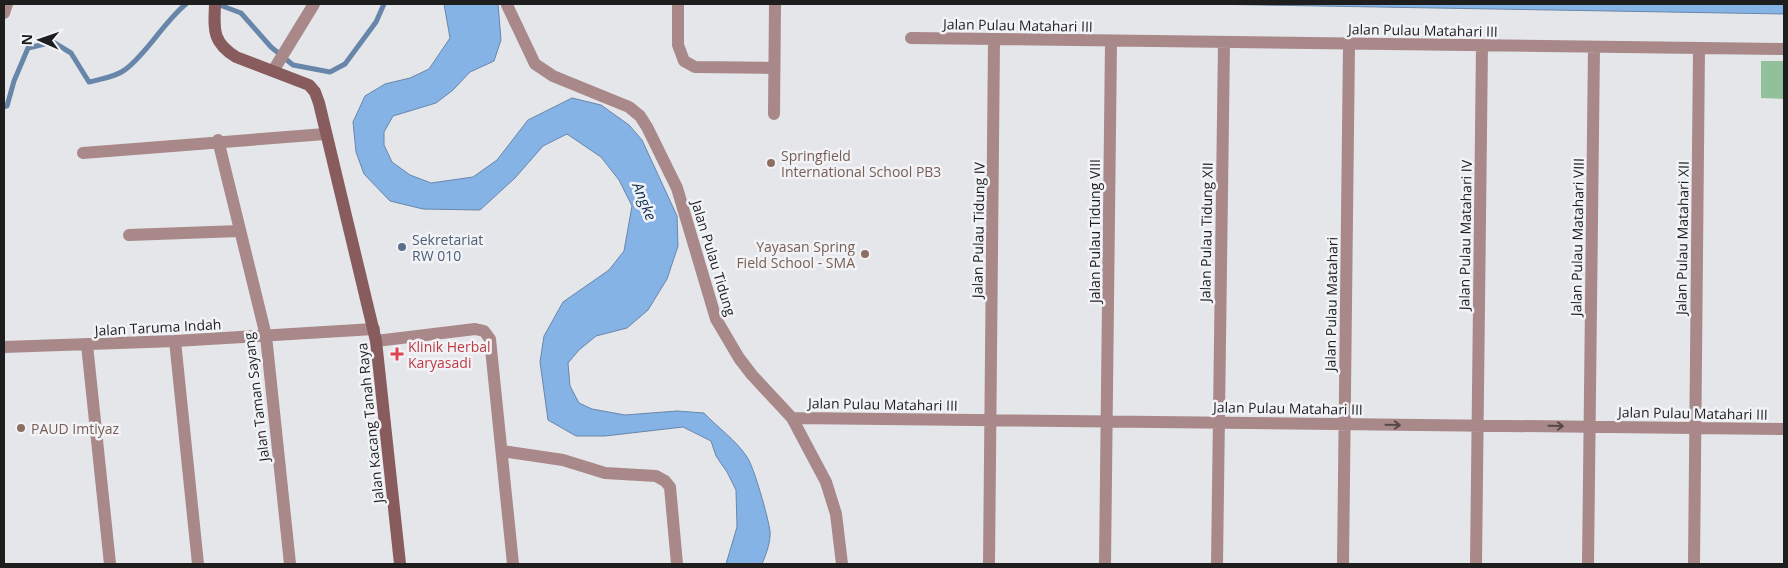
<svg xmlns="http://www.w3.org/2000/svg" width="1788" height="568" font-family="'Open Sans',sans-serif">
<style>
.green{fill:#92c09b}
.water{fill:#86b3e6;stroke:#6786aa}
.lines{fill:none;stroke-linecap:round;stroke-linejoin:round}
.stream{stroke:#6786aa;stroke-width:5}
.street{stroke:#a88889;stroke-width:12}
.secondary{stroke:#885b5d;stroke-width:12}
.oneway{stroke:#554849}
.education-dot{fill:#8d6e63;stroke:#f2f3f7;stroke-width:2}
.service-dot{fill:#5c6f8a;stroke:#f2f3f7;stroke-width:2}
.health-dot{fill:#e0444e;stroke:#f2f3f7;stroke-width:2}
.labels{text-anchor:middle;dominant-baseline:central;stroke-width:5;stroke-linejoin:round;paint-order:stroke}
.street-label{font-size:14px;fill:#1e1e1f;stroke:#f2f3f7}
.education-label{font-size:14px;fill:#785e54;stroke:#f2f3f7;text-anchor:start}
.service-label{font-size:14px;fill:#4e5e75;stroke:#f2f3f7;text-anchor:start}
.health-label{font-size:14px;fill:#be3a42;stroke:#f2f3f7;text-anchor:start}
.water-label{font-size:15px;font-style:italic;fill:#0e2e4f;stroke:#f2f3f7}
</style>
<rect width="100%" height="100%" fill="#e5e6e9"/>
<path class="green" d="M1761 61H1784V99L1761 98Z"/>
<path class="water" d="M444 4H498L501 40 494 61 470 72 453 90 436 103 393 116 384 132V145L392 162 410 175 431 183 473 177 497 160 528 120 572 98 601 105 629 125 642 140 677 216 678 246 667 279 648 310 627 328 596 336 579 350 568 363 570 386 579 403 592 409 625 415 677 411 704 413C718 428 736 440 747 457 754 467 768 517 770 531 771 542 766 554 762 564H726L737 527 736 490 727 472 716 456 711 441 683 427 605 436H576L548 420 540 362 544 336 563 302 609 270 624 251 632 206 619 180 601 157 567 134 543 146 515 178 480 210 423 209 390 201 364 174 356 152 353 122 365 96 385 84 410 78 429 69 450 38Z
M1203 4H1784V14Z"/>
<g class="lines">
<path class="stream" d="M217 4 241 13 271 47 293 65 330 72 345 64 376 22 384 4
M4 107 7 106 14 81 28 48 53 42 71 53 89 82C101 79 116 77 126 69 148 52 163 23 186 4"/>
<path class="street" d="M678 4V45L684 61 695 67 774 68
M507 5 535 64 553 76 629 107 640 116 647 127 677 188 716 319 739 358 752 375 792 418 826 482 836 514 842 564
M4 13 7 4
M911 38 1784 49
M273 71 314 4
M774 114 775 4
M218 140 266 336 290 564
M83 153 325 134
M129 235 239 231
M175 341 198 564
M376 341 475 329 484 331 490 339 513 564
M87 345 110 564
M4 347 175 341 374 329
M792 418 1784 429
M502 451 563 460 605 473 656 476 665 481 670 487 677 564
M989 564 994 40
M1105 564 1111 42
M1217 564 1224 43
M1343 564 1349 44
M1476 564 1482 45
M1588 564 1594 47
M1694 564 1699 48"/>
<path class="secondary" d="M215 4C214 30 212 42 236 57L309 85 315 92 319 103 376 341 400 564"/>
</g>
<defs><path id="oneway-shaft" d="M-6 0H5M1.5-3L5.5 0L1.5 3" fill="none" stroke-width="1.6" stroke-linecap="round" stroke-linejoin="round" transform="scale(1.25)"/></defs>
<g class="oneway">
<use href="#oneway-shaft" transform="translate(1393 425) rotate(1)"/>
<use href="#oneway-shaft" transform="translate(1556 426) rotate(1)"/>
</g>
<g class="education-dot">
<circle cx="771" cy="163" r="5"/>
<circle cx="865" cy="254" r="5"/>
<circle cx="21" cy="428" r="5"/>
</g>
<circle class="service-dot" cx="402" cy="247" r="5"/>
<path class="health-dot" d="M394.5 346.5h5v5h5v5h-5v5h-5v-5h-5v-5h5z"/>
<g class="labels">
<g class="street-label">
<text transform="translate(1018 25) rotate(1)">Jalan Pulau Matahari III</text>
<text transform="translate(1423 30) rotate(1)">Jalan Pulau Matahari III</text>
<text transform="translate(978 230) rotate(-89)">Jalan Pulau Tidung IV</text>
<text transform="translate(1094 231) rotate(-90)">Jalan Pulau Tidung VIII</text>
<text transform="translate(1206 232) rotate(-89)">Jalan Pulau Tidung XII</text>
<text transform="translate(1465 235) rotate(-89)">Jalan Pulau Matahari IV</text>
<text transform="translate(1577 237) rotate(-89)">Jalan Pulau Matahari VIII</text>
<text transform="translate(1682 238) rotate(-89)">Jalan Pulau Matahari XII</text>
<text transform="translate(714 258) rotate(73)">Jalan Pulau Tidung</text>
<text transform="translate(1331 304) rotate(-89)">Jalan Pulau Matahari</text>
<text transform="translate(158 327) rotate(-3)">Jalan Taruma Indah</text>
<text transform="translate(256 397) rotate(-97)">Jalan Taman Sayang</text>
<text transform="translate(883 404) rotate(1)">Jalan Pulau Matahari III</text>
<text transform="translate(1288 408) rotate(1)">Jalan Pulau Matahari III</text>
<text transform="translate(1693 413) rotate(1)">Jalan Pulau Matahari III</text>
<text transform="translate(370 423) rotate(-96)">Jalan Kacang Tanah Raya</text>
</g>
<g class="education-label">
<text x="781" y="155">Springfield<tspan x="781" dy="16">International School PB3</tspan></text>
<text x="855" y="246" text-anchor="end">Yayasan Spring<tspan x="855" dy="16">Field School - SMA</tspan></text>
<text x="31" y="428">PAUD Imtiyaz</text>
</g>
<g class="service-label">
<text x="412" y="239">Sekretariat<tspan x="412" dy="16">RW 010</tspan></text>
</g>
<g class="health-label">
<text x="408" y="346">Klinik Herbal<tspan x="408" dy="16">Karyasadi</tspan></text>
</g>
<g class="water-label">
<text transform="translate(645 201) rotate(68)">Angke</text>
</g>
</g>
<rect width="1788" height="568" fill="none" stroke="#1e1e1f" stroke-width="10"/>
<g transform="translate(40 40) rotate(272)" stroke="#f2f3f7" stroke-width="4" paint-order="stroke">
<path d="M0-4L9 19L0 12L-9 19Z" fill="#1e1e1f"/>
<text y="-8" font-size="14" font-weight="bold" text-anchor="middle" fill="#1e1e1f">N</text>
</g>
</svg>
